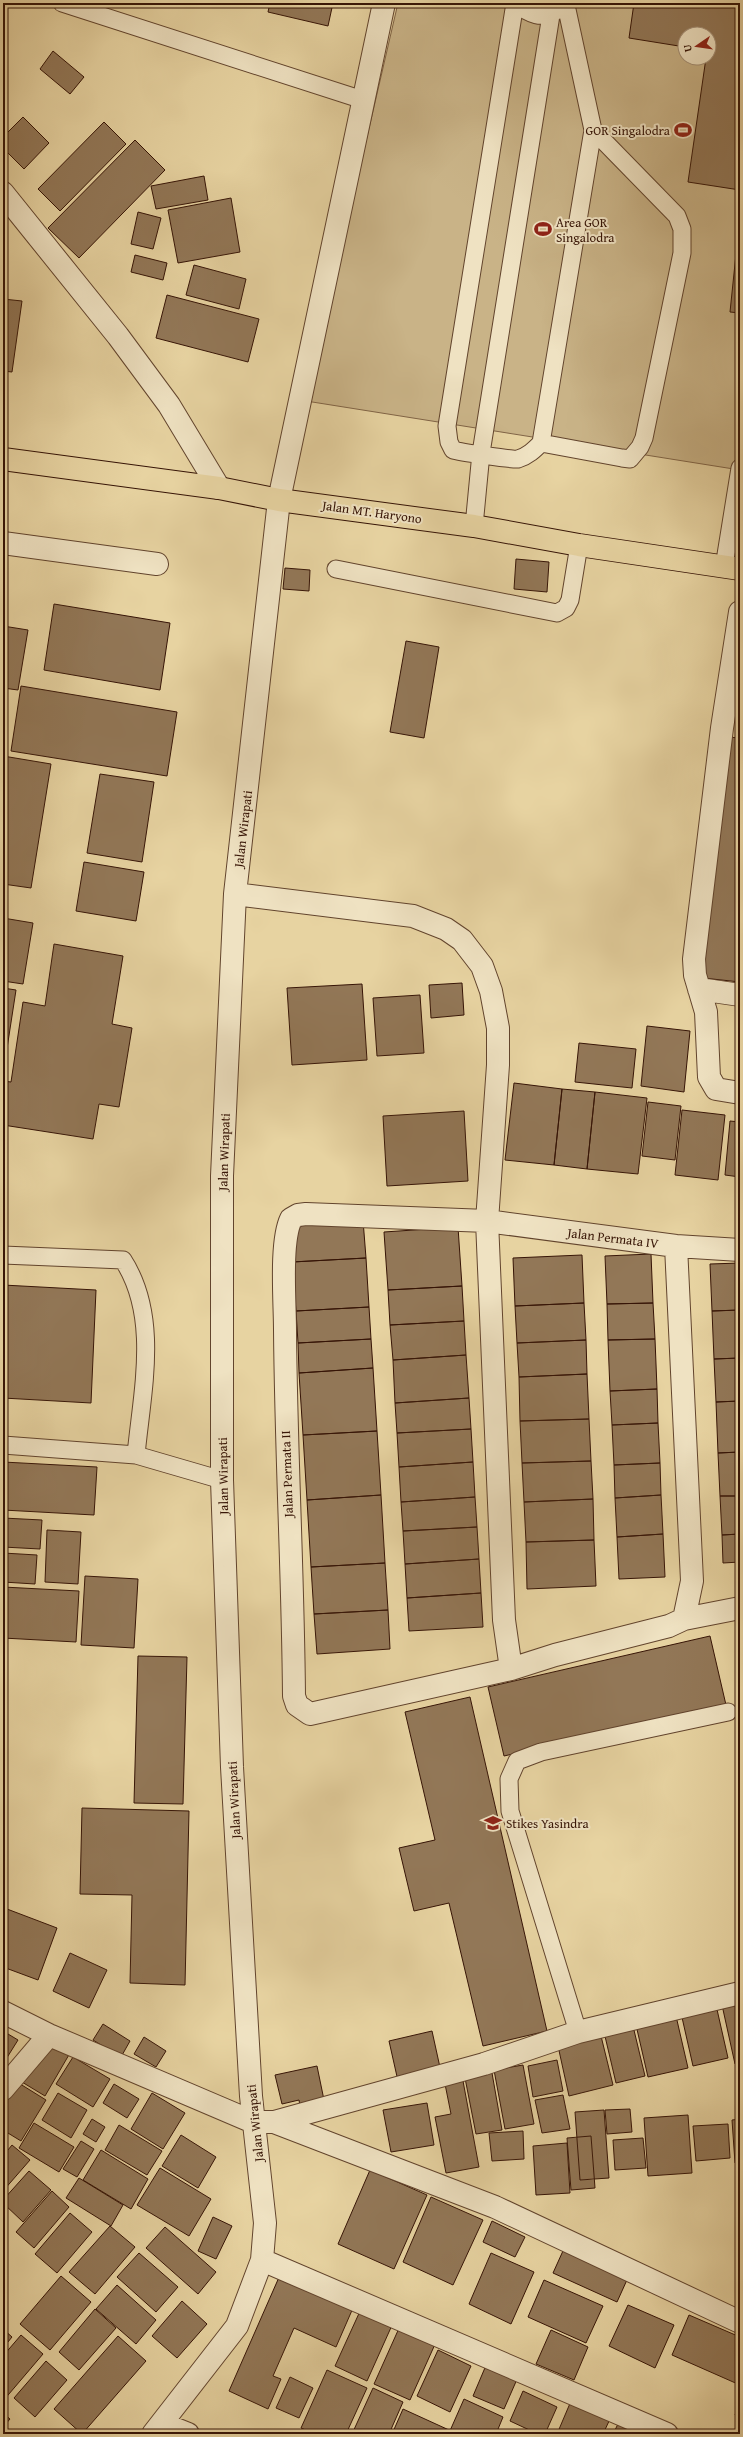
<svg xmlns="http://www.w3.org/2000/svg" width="743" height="2437" font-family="'Gentium Book Plus',serif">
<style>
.green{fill:#c9b387;stroke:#806446;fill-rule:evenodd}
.building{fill:#927757;stroke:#361406}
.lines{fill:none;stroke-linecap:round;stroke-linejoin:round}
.lane-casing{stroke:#62442d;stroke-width:19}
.street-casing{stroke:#62442d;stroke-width:24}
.primary-casing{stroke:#361406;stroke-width:24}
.lane{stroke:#efe2c2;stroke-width:17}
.street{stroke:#efe2c2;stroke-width:22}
.primary{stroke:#e7d3a1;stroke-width:22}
.labels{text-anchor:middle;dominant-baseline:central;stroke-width:4;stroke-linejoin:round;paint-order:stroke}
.poi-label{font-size:13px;fill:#361406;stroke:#efe2c2;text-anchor:start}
.street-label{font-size:13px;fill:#361406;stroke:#efe2c2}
</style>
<rect width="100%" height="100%" fill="#e7d3a1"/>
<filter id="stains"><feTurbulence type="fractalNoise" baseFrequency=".005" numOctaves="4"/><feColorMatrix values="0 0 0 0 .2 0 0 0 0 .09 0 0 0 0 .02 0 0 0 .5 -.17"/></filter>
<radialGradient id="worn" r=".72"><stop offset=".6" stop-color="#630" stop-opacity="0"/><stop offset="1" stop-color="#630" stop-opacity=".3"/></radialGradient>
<path class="green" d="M398 3H740V470L306 401ZM685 34H709V58H685Z"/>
<path class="building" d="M270 3H333L328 26 268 12Z
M634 3H740V190L688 182 706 58H709V34H685V47L629 38Z
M53 51 84 77 70 94 40 69Z
M23 117 49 143 24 169 3 148V137Z
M104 122 126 144 60 211 38 189Z
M135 140 165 170 79 258 48 228Z
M204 176 208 200 156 209 151 186Z
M231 198 240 252 178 263 168 210Z
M138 212 161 218 153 249 131 244Z
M736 254 740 255V313L730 312Z
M135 255 167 263 163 280 131 272Z
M194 265 246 279 239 309 186 295Z
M167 295 259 319 248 362 156 338Z
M3 299 22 301 12 372 3 371Z
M516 559 549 562 547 592 514 589Z
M285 568 310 570 309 591 283 589Z
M54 604 170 623 160 690 44 670Z
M3 626 28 630 18 690 3 688Z
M406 641 439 647 424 738 390 732Z
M21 686 177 712 167 776 11 751Z
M728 737 740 738V982L703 978Z
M3 756 51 764 31 888 3 884Z
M100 774 154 782 142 862 87 853Z
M84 862 144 872 136 921 76 911Z
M3 918 33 923 23 984 3 981Z
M54 944 123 956 112 1024 132 1028 119 1107 99 1104 93 1139 3 1125V1081L11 1082 23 1002 45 1006Z
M462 983 464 1015 431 1018 429 985Z
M362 984 367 1060 292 1065 287 988Z
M3 988 16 990 4 1068H3Z
M420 995 424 1053 377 1056 373 998Z
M647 1026 690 1031 684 1092 641 1086Z
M579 1043 636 1049 632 1088 575 1082Z
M514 1083 562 1089 554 1165 505 1160Z
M562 1089 595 1092 587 1169 554 1165Z
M595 1092 647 1098 638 1174 587 1169Z
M648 1102 681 1106 675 1160 642 1156Z
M682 1110 725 1115 718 1180 675 1175Z
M464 1111 468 1181 387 1186 383 1116Z
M730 1121 740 1122V1177L725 1175Z
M363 1220 366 1258 292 1262 290 1225Z
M458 1227 462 1286 388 1290 384 1232Z
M651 1254 653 1303 607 1304 605 1256Z
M582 1255 584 1303 515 1306 513 1258Z
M366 1258 369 1307 296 1311 292 1262Z
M740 1263V1310L712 1311 710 1264Z
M3 1285 96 1290 91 1403 3 1398Z
M462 1286 464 1321 390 1325 388 1290Z
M584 1303 586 1340 517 1343 515 1306Z
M653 1303 655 1339 608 1340 607 1304Z
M369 1307 371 1339 298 1343 296 1311Z
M740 1310V1358L714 1359 712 1311Z
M464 1321 466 1355 393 1360 390 1325Z
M371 1339 373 1368 299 1373 298 1343Z
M655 1339 657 1389 610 1391 608 1340Z
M586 1340 587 1374 519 1377 517 1343Z
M466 1355 469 1398 395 1403 393 1360Z
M740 1358V1401L716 1402 714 1359Z
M373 1368 377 1431 303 1435 299 1373Z
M587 1374 589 1419 520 1421 519 1377Z
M657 1389 658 1423 612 1425 610 1391Z
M469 1398 471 1429 397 1433 395 1403Z
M740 1401V1452L718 1453 716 1402Z
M589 1419 591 1461 522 1463 520 1421Z
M658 1423 660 1463 614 1465 612 1425Z
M471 1429 473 1462 399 1467 397 1433Z
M377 1431 381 1495 307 1500 303 1435Z
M740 1452V1496H720L718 1453Z
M591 1461 593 1499 524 1502 522 1463Z
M3 1462 97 1467 94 1515 3 1510Z
M473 1462 475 1497 401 1502 399 1467Z
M660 1463 661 1495 615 1498 614 1465Z
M381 1495 385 1563 311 1567 307 1500Z
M661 1495 663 1534 617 1537 615 1498Z
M720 1496H740V1534L722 1535Z
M475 1497 477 1527 403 1531 401 1502Z
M593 1499 594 1540 526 1542 524 1502Z
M3 1518 42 1520 40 1549 3 1547Z
M477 1527 479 1559 405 1564 403 1531Z
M47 1530 81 1532 78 1584 45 1582Z
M663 1534 665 1577 619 1579 617 1537Z
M740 1534V1562L723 1563 722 1535Z
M594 1540 596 1586 527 1589 526 1542Z
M3 1553 37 1555 35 1584 3 1582Z
M479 1559 481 1593 407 1598 405 1564Z
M385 1563 388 1610 314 1614 311 1567Z
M85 1576 138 1579 134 1648 81 1645Z
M3 1587 79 1591 76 1642 3 1638Z
M481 1593 483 1627 409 1631 407 1598Z
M388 1610 390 1649 317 1654 314 1614Z
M737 1623H740V1635Z
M710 1636 726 1705 504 1756 488 1687Z
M138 1656 187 1657 183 1804 134 1803Z
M470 1697 547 2031 483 2046 449 1903 414 1911 399 1848 435 1840 405 1712Z
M82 1808 189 1811 185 1985 130 1983 132 1895 80 1894Z
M7 1909 57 1928 38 1980 3 1967V1919Z
M70 1953 107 1970 89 2008 53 1991Z
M740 2001V2063L735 2064 722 2005Z
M716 2005 728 2058 693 2066 681 2013Z
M676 2016 688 2068 648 2077 636 2025Z
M103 2024 130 2041 121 2057 93 2040Z
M633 2026 645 2076 616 2083 604 2032Z
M3 2031 18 2040 3 2064Z
M432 2031 441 2072 398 2081 389 2041Z
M44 2036 70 2053 45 2096 17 2079Z
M601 2036 613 2085 569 2096 558 2046Z
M144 2037 166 2051 156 2067 134 2054Z
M73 2057 110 2079 93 2107 56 2084Z
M557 2060 563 2091 533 2097 528 2066Z
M523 2065 534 2124 505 2129 494 2070Z
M317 2066 324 2100 300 2106 299 2100 282 2104 275 2075Z
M492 2073 502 2130 476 2134 465 2078Z
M463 2081 479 2167 446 2173 435 2117 451 2114 445 2084Z
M17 2082 46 2100 21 2141 3 2130V2106Z
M114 2084 139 2099 127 2118 103 2103Z
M58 2093 87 2110 71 2138 42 2120Z
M152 2093 185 2113 163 2149 131 2129Z
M563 2095 570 2129 542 2133 535 2100Z
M427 2103 434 2145 391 2152 383 2110Z
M630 2109 632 2132 607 2134 605 2110Z
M604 2110 609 2178 580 2180 575 2112Z
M688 2115 692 2173 648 2176 644 2118Z
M92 2119 105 2127 96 2142 83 2134Z
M740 2119V2163H735L732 2120Z
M34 2123 74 2147 59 2172 19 2148Z
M728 2124 730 2158 696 2161 693 2126Z
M119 2125 162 2151 147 2175 105 2150Z
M523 2131 524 2159 492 2161 489 2133Z
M3 2134 7 2137 3 2143Z
M181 2135 216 2157 198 2188 162 2166Z
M591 2136 595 2188 571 2190 567 2138Z
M643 2138 646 2168 615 2170 613 2140Z
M81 2141 94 2149 77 2177 63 2169Z
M567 2143 570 2193 536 2195 533 2146Z
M12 2145 30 2160 3 2191V2156Z
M101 2150 148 2179 131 2209 83 2180Z
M160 2168 211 2199 189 2236 137 2205Z
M370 2170 427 2195 394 2269 338 2244Z
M29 2171 51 2190 23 2222 3 2203V2200Z
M79 2178 123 2205 111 2226 66 2198Z
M52 2191 69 2207 34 2248 16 2232Z
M431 2197 483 2220 453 2285 403 2262Z
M70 2213 92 2232 57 2273 35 2254Z
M213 2217 232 2226 216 2259 198 2251Z
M492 2221 525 2237 515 2257 483 2242Z
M110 2226 135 2247 95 2294 69 2272Z
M165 2227 216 2272 198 2294 146 2248Z
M567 2242 631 2271 617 2302 553 2273Z
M139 2253 178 2287 156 2312 117 2277Z
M491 2253 534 2272 511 2324 469 2304Z
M740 2266V2288L736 2287Z
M280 2275 353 2308 336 2347 294 2328 273 2376 281 2379 268 2409 229 2391Z
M61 2276 91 2302 50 2350 20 2324Z
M544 2280 603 2306 586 2343 528 2317Z
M117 2285 156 2320 136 2344 96 2309Z
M182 2301 207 2324 177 2358 152 2336Z
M628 2305 674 2325 655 2368 609 2346Z
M95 2309 116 2328 79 2370 59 2352Z
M361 2309 393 2323 367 2381 335 2366Z
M689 2315 740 2337V2385L672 2355Z
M400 2326 436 2342 410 2400 374 2384Z
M3 2329 12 2337 3 2348Z
M551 2330 588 2347 574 2380 536 2364Z
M21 2335 43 2354 3 2401V2356Z
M118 2336 146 2361 82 2434 54 2409Z
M438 2350 471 2366 450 2412 417 2396Z
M46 2361 67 2380 35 2417 14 2398Z
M487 2363 518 2377 504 2409 473 2396Z
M327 2370 367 2388 346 2434H315L301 2428Z
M290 2377 313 2388 299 2418 276 2408Z
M373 2388 403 2402 389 2434H352Z
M523 2391 557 2407 545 2434H538L510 2421Z
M464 2399 503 2417 496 2434 449 2433Z
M571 2401 610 2419 603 2434H557Z
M740 2403V2418L735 2415Z
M403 2409 449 2430 447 2434H392Z
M3 2413 10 2419 3 2427Z
M618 2424 641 2434H613Z"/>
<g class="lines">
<g class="lane-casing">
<path id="lane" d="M62 3 363 100
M515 3 447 426 449 442 453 450C459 452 514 460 518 459 528 456 534 450 541 443L593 130 566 5
M515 3C529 14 542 21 559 9
M541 443 622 458 630 459 640 447 644 438 682 253V229L677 216 593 130
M474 526 481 453 551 15
M724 567 740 468
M336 569 557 613 566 608 570 600 579 545
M3 1255 123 1260C160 1317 142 1391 136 1455
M3 1445 136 1455 222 1480
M578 2032 510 1811 509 1779 517 1761 541 1752 728 1712"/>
</g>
<g class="street-casing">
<path id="street" d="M3 193 118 336 169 405 219 488
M3 543 157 564
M740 612 722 728 694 959 695 975 706 1012 709 1077 716 1089 740 1093
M235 894 413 916 446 929 462 940 482 966 491 991 498 1028V1065L487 1221 504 1620 511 1669 555 1655 669 1626 684 1619 692 1581 676 1246
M699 989 740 995
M684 1619 740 1608
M511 1669 310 1714 297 1705 294 1696C293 1574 286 1452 285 1330 285 1302 280 1242 291 1219L298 1215 306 1214 487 1221 676 1246 740 1250
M3 2012 49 2035 253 2122H274L484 2064 578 2032 740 1993
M3 2089 49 2035
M274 2122 495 2207 740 2322
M262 2260 667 2434
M163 2424 188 2434
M153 2434 237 2326 262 2260 265 2223 251 2096 232 1767 222 1480V1176L235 894 279 500 384 3"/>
</g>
<g class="primary-casing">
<path id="primary" d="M3 459 219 488 279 500 474 526 579 545 740 569"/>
</g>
<use href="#lane" class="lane"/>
<use href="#street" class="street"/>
<use href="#primary" class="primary"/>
</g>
<defs>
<g id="stadium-bare" transform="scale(1.38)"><path d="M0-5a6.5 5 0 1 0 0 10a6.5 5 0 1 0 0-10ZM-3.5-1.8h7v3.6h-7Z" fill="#8f2418" stroke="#efe2c2" stroke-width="2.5" paint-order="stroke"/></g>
<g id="university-bare" transform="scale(1.38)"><path d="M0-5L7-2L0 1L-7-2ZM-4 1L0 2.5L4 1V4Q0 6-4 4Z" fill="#8f2418" stroke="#efe2c2" stroke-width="2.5" paint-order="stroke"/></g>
</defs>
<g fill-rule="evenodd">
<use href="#stadium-bare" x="683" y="130"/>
<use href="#stadium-bare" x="543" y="229"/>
<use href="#university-bare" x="493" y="1823"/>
</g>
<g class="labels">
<g class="poi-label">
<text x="670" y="130" text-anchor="end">GOR Singalodra</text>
<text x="556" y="222">Area GOR<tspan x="556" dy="15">Singalodra</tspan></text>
<text x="506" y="1823">Stikes Yasindra</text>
</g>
<g class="street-label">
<text transform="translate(372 512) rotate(8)">Jalan MT. Haryono</text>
<text transform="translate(243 829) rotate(-83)">Jalan Wirapati</text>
<text transform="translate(224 1152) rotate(-88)">Jalan Wirapati</text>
<text transform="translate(613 1238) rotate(7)">Jalan Permata IV</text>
<text transform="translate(287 1474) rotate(-92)">Jalan Permata II</text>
<text transform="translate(223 1476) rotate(-91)">Jalan Wirapati</text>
<text transform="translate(234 1800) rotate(-93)">Jalan Wirapati</text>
<text transform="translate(255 2123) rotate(-96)">Jalan Wirapati</text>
</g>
</g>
<rect width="743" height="2437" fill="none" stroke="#e7d3a1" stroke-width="16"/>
<rect x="4" y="4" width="735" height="2429" fill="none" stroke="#361406" stroke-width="2"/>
<rect x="8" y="8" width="727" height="2421" fill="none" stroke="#361406"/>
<g transform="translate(697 46) rotate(257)"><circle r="19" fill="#efe2c2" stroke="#a59077"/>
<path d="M0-3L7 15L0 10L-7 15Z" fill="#8f2418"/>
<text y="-6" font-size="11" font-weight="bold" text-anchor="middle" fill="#361406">U</text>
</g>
<rect width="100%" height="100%" filter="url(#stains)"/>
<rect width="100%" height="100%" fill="url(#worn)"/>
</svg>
